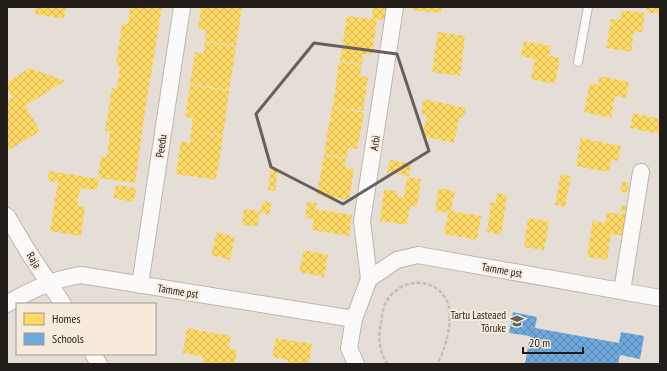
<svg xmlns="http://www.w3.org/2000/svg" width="667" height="371" font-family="'PT Sans Narrow',sans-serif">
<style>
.homes{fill:url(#homes-cross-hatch)}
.schools{fill:url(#schools-cross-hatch)}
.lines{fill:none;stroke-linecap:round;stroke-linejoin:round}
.service-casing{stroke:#bbb5b0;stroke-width:10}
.minor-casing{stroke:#bbb5b0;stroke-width:18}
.path{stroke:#c1bfbd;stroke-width:2.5;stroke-dasharray:4 2;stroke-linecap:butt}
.service{stroke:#fbfaf9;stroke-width:8}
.minor{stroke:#fbfaf9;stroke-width:16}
.marked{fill:none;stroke:#66615c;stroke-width:3;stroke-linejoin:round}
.labels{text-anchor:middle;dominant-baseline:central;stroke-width:4;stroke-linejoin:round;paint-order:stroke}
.street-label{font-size:11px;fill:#221d19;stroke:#f8ebde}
.poi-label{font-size:11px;fill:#221d19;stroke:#f8ebde;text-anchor:end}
</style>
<defs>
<pattern id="homes-cross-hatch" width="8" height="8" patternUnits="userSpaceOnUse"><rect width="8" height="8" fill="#ffd966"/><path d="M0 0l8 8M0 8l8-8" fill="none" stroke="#daba58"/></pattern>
<pattern id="schools-cross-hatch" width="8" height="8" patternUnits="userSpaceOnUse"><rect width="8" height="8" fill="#6fa8dc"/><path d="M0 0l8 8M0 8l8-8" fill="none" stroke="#5b88b2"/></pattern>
</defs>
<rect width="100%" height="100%" fill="#e5ded7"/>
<path class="homes" d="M36 7H66L64 19 35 14Z
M130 7H162L144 117 135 183 98 178 101 156 107 157 110 131H105L112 88 117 89 120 66 116 65 122 23 128 24Z
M201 7H242L236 46 205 41 206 30 198 29Z
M373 7H387L386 20 372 19Z
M412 7H442L441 13 411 10Z
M647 7H660V14L646 12Z
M622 10 645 13 642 32 634 31 631 52 606 48 611 19 620 20Z
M347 16 377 20 372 55 363 54 362 64 340 61Z
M438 32 465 36 460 76 432 72Z
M524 41 551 46 549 56 560 58 555 84 531 79 535 59 521 56Z
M205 42 236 47 229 90 190 84 195 52 203 54Z
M339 62 362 65 360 76 368 77 363 111 333 107Z
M30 68 65 81 25 106 40 131 7 151V101L13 98 7 87V82Z
M600 76 629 82 626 98 615 96 611 118 584 112 590 83 598 85Z
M190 85 229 91 223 135 191 131 193 118 185 117Z
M424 99 466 108 464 117H459L454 143 422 136 427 115 421 114Z
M332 107 364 113 357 149 348 148 347 158 324 154Z
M633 113 660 119 659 134 630 128Z
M191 131 223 136 216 180 176 174 181 141 190 143Z
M581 138 621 146 618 161 611 160 609 172 576 166Z
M324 155 346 159 345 168 354 169 349 200 317 195Z
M390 160 411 164 409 176 387 172Z
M271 167 278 168 275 191 268 190Z
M49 171 99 179 97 190 80 188 77 206 85 207 81 236 50 231 59 175 57 182 48 181Z
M561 174 571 176 565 207 555 205Z
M407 177 421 179 417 207 410 206 407 225 380 221 384 190 397 191V196L404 197Z
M623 181 629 183 627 193 620 191Z
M116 185 136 188 134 202 113 198Z
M439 188 455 191 451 211 481 216 477 240 444 234 448 213 435 211Z
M497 193 507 195 501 235 487 232 491 202 496 203Z
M263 201 272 203 269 215 260 212Z
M307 202 317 203 316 208H315L313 219 305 218Z
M621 205 631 207 630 213 620 211Z
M244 209 260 211 257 227 242 225Z
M315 209 352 215 349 236 312 230Z
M607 212 629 215 626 236 611 234 607 260 587 257 593 221 605 223Z
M528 218 549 221 544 250 524 247Z
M217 232 235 237 230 260 211 255Z
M304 250 328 255 324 277 299 272Z
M187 328 231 336 229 349 237 350 235 364H202L204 357 183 353Z
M276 338 312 344 309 364H287L288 360 272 357Z"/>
<path class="schools" d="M513 312 537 317 535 328 619 343 621 332 644 336 640 359 620 355 618 364H525L530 336 509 333Z"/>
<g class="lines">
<g class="service-casing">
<path id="service" d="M578 62 588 7"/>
</g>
<g class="minor-casing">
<path id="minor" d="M7 216 29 253 63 304
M369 279 362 221 395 7
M140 285 182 7
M622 291 641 172
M7 304C30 290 54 279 81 275L354 319
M93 354 99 364
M356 364 349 348 354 319 369 279 397 260 418 255 660 298"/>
</g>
<path class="path" d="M388 364C379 354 378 336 381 323 382 317 383 308 386 302 399 279 432 275 446 299 455 314 446 350 437 364"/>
<use href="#service" class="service"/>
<use href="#minor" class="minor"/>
</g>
<path class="marked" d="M314 43 397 54 429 151 343 204 271 167 256 114Z"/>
<defs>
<g id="school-bare" transform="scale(1.08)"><path d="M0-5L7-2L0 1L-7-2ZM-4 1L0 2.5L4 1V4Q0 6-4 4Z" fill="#66615c" stroke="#f8ebde" stroke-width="2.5" paint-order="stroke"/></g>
</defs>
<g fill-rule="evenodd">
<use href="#school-bare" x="517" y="321"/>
</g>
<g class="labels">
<g class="street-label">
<text transform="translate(375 143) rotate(-81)">Arbi</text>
<text transform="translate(161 146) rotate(-82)">Peedu</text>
<text transform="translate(34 260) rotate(57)">Raja</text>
<text transform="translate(502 270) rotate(10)">Tamme pst</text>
<text transform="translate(178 291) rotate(9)">Tamme pst</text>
</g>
<g class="poi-label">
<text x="506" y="315">Tartu Lasteaed<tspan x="506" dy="13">Tõruke</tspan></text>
</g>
</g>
<rect width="667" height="371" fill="none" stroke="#221d19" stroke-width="16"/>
<rect x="16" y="303" width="140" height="52" fill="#f8ebde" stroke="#a2998f"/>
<rect x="24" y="313" width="20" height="12" fill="#ffd966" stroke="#a2998f"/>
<text x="52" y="323" font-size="12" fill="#221d19">Homes</text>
<rect x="24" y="333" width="20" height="12" fill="#6fa8dc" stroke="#a2998f"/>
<text x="52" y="343" font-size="12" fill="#221d19">Schools</text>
<path d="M523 347v6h60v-6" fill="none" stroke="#221d19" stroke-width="2"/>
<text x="529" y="347" font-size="12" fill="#221d19" stroke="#f8ebde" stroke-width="3" paint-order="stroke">20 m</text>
</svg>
